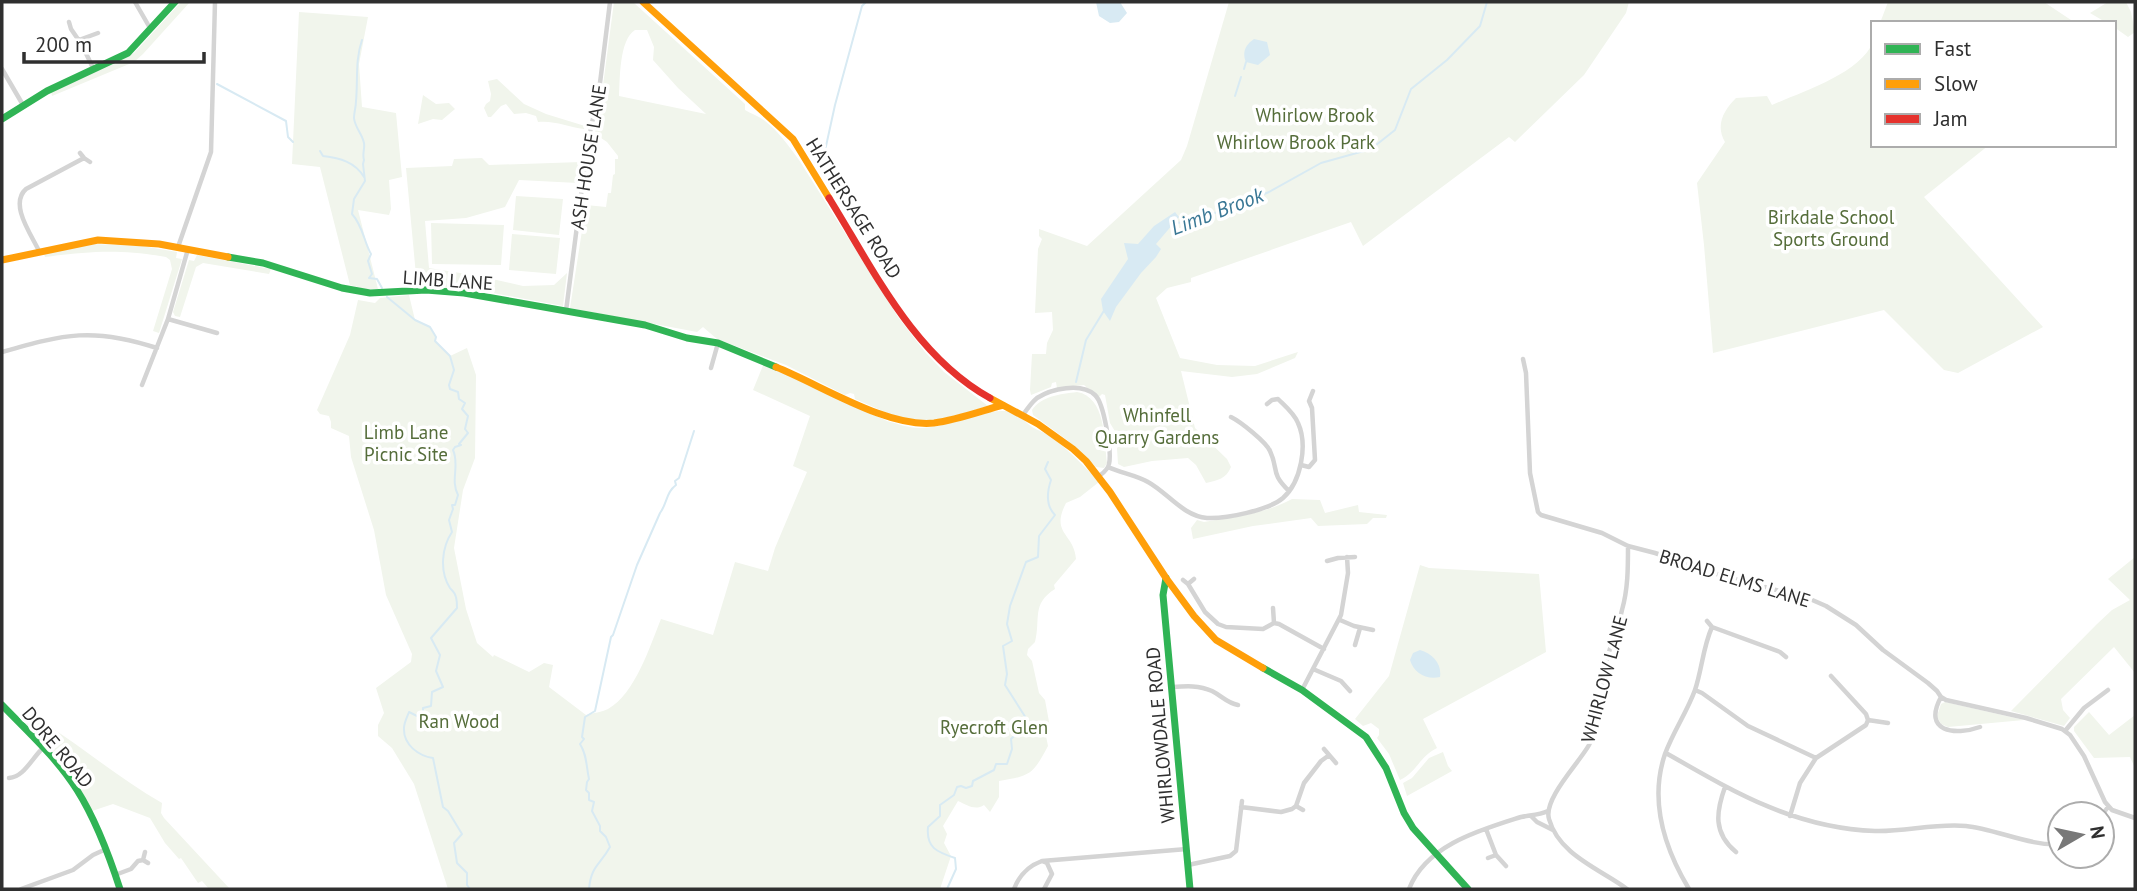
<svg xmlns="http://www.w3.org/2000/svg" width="2137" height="891" font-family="'PT Sans',sans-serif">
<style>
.green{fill:#f1f5ec;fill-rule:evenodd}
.water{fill:#d8eaf3}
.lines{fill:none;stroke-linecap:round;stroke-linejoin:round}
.stream{stroke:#d8eaf3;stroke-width:2}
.street{stroke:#d4d4d4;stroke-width:4.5}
.fast{stroke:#30b455;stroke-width:7}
.slow{stroke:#ff9f0a;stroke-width:7}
.jam{stroke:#e5322d;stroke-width:7}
.labels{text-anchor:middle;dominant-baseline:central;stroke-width:7;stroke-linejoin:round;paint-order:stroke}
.park-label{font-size:19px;fill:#556d3a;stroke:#fff}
.street-label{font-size:19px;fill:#2f2f2f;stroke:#fff}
.water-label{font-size:21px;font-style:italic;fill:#397795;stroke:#fff}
</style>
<rect width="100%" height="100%" fill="#fff"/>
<path class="green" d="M181 2H190L143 54 134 62 52 96 51 92 134 53Z
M614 2H633L745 104V110C751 114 759 116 765 121 778 131 789 146 799 160L898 317 925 352 944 372 988 406C966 412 941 422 918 420 896 419 875 407 855 399L854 394 850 393 845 395 786 365 717 339 703 327 697 332 570 308 586 205 606 207 608 193H611L613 175 615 174V159H618V156L607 142 595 134 602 93ZM635 30H647L654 47 653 60 678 88 706 114 619 96C620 79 619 40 635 30Z
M1229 2H1629L1626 13 1584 75 1515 142 1509 137 1363 246 1351 222 1191 278V282L1167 288 1156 298 1180 358 1217 365 1255 366 1298 352 1295 358 1257 374 1232 377 1181 371 1195 428 1227 459 1231 467C1226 479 1218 480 1206 483L1196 465 1188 458 1152 461 1124 467 1118 464 1116 433 1110 423 1105 395 1102 394 1098 398 1084 385 1057 388 1056 382 1052 383 1051 387 1031 395 1030 390 1032 354H1046L1047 343 1053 330 1052 312 1035 313 1038 249 1042 239 1039 236V229L1087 246 1181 160 1187 146Z
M1888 2H2044L2071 20H2076V23H1880Z
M2108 2H2126L2131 12 2135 32 2128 37 2114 27V23H2107L2090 13Z
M299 12 368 17 359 64 362 107 396 113 402 177 389 180 391 209 389 215 358 210 378 289H365L350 285 320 167 292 164Z
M1873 42V145H1989L1924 197 2043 327 1958 373 1944 370 1884 310 1713 353 1704 245 1697 183 1725 142C1715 125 1724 110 1736 98L1767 96 1772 105C1801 92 1860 74 1873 42Z
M497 79 524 104 546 114 585 126 584 129C569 127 553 120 538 122L536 116 526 113 514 114 506 104 501 106 491 117H488L484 108 486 104 490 101 491 94 488 81Z
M423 95 436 104 449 103 455 109 442 120 433 119 418 124Z
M482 158 489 165 581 162 578 183 519 180 505 207 466 218 425 221 429 268 479 276 523 286 554 285 567 273 563 306 493 293 417 286 406 168 452 166 454 159Z
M516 196 563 199 559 235 513 230Z
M431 223 504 225 501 265 432 264Z
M512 234 560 238 556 274 509 270Z
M93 244 142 246 177 252 176 258 182 259 159 333 153 331 172 269 170 260 166 257C120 249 91 251 45 257L44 254Z
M197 255 271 269 269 274 203 263 196 267 180 317 175 316 173 312 189 260 194 261Z
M409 295 415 320 430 327 436 337 435 341 450 356 467 348 476 375 475 458 463 490 454 548 466 609 477 643 493 657 494 655 529 672 544 663 553 665 549 687 586 715C593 713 602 712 608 709 635 694 650 646 661 619L713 635 735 562 768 571 775 548 807 472 793 466 810 416 753 390 764 363 887 421C898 424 909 428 919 428 949 428 976 410 1005 411 1015 411 1024 421 1032 427 1038 431 1045 432 1051 437 1069 450 1084 466 1099 482L1080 497 1066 503C1050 534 1074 533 1076 559L1054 585 1055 589C1031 604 1041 619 1035 642L1028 649 1027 655 1032 661 1039 693 1045 700 1050 727 1046 736 1048 746C1033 774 1031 776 999 781V797L990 812 984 805C975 811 967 805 958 801L943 826 947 834 944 843 951 856 940 889H448L414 784 392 748 378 736V725L384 713 376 688 411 662 412 654 386 595 374 530 351 457 349 436 331 428V422L329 416 320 414 317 410 350 335 358 300 375 303 380 298Z
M1077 392C1106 397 1104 440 1107 463L1104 468 1096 467 1067 440 1033 415 1032 410C1042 396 1060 394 1077 392Z
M1292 499 1320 500 1325 513 1358 505 1359 512 1387 515 1386 518H1373L1367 524 1318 526 1311 518 1253 526 1193 539 1191 528 1197 520 1204 522C1235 517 1264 514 1292 499Z
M2135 557V673L2114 647 2061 699 2063 710 2070 718 2064 726 2011 711 2097 624 2112 610 2130 600 2108 579Z
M1420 565 1429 568 1539 574 1546 652 1423 719 1437 748C1419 757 1417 772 1400 780L1389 754 1377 738 1379 735V729L1371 723 1363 726 1355 719 1389 676Z
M1945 702 2024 720 1948 727 1941 724 1937 716 1941 704Z
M27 712C74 740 115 776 162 803L161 813 164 818 230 889H209L202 881 198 883 181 858 179 859 165 843 150 818 113 804 92 811 75 778 25 722Z
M2089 712 2109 735 2135 715V768L2130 757 2094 758 2074 731V727Z
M1443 752 1448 766 1452 771 1407 796 1403 783 1412 778 1429 758Z"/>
<path class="water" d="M1096 2H1120L1127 13 1119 22 1110 23 1099 16Z
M1254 39 1267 42 1270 55 1258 65 1246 62C1242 53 1245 45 1254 39Z
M1175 212 1179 217 1156 244 1161 249 1156 257 1141 273 1116 307 1110 321 1103 311 1101 299 1128 259 1124 243 1138 244 1154 226Z
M1420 650C1433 654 1442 664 1440 677 1426 680 1414 673 1410 660L1413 653Z"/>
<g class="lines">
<path class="stream" d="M362 40C355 60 358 80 356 101 356 107 354 112 354 118 355 128 362 133 364 143 365 150 362 153 364 160L363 164 365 181 354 199 352 214C363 226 364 242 371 254L368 261 372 274 369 278 377 279 382 288
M1244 69 1246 62
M217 84 286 121 288 137 293 142
M1235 96 1241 77
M320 151 323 156C340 158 355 162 364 177
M821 169 835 105 862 6 866 2
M1171 225 1229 209 1269 192 1321 163 1371 149 1395 130 1411 89 1447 60 1480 26 1487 2
M387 297 415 320 430 327 436 337 435 341 450 356 454 370 449 385 450 389 458 392 459 399 465 403 462 409 468 416 465 429 468 433 459 444 461 445 455 447 453 450C460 465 450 480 458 495L455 505H452L453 509 449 520 452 532C442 547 439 571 450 588 453 592 455 592 456 597 457 601 457 605 457 608L431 638 440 655 436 671 443 687 432 692 431 706 423 708V719L409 712C407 717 404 723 404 728 403 745 419 756 433 758L443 807 448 811 462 834 454 843 457 863 467 873V885L470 889
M1076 382 1086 340 1105 309
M589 889C591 866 600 865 610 847L606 837 600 831V826L592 811 594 802 589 800V793L586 790 587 782 589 779C586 765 587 755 580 744L584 739 582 737 585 717 595 711 611 637 613 635 637 565 660 513C667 504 666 492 676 485L675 481 679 478 694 431
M947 889 956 869 955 858C937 852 926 848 928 827L940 816V805L954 795 957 787 961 786 966 788 972 786 973 781 994 770 996 764H1007L1012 749 1011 739 1020 730 1026 718 1005 685 1007 674 1003 646 1012 641 1007 624 1010 606 1026 562 1038 557 1039 536 1055 515C1045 505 1047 492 1051 480L1045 469 1048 462"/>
<path class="street" d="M135 2 150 28
M69 22 71 29 82 45 93 68
M79 40 98 33
M2 69 23 105
M84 158 90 162
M178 247 211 152 215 2
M39 251C31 234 9 204 26 189L84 158 80 153
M566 311 588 141 599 91 610 2
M168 319 217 333
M2 352C65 334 93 327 157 348
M1523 359 1526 373 1530 473 1538 512 1541 515 1602 533 1628 546 1655 553 1720 575 1810 599 1826 606 1856 625 1883 650 1928 683 1937 691 1941 697 1946 700 2026 718 2062 729 2070 735 2084 756 2105 802 2112 810 2135 818
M711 368 718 343
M142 385 168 319 188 249
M1023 415C1027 409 1031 403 1037 398 1051 389 1081 382 1095 395 1104 403 1112 452 1109 464 1108 470 1103 473 1099 476
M1231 417C1241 422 1266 442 1270 451 1279 470 1270 473 1289 491
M1301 465 1309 467 1315 460 1312 408 1309 401 1313 391
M1108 467C1121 473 1136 475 1148 482 1168 493 1183 516 1207 518 1226 519 1269 510 1283 498 1301 482 1308 445 1298 423 1294 413 1285 406 1278 399L1272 400 1267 404
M1327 561 1338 558 1355 557
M1183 580 1188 584 1205 612 1218 624 1226 627 1263 629 1274 623 1279 624 1324 649
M1188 584 1194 579
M1273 608 1274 623
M1340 620 1354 626 1373 630
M1712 627 1780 652 1786 657
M1355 645 1360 628
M1313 669 1341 681 1350 691
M1172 687C1186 686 1199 685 1212 691 1222 696 1227 703 1238 705
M1302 690 1341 615 1348 573 1347 557
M1695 690 1702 693 1748 726 1816 758
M1941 697C1922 732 1955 736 1980 727
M1868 720 1888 723
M2065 731 2084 708 2108 690
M1324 749 1336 763
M1666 753C1734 792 1794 828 1875 831 1905 832 1935 823 1966 826 1995 829 2033 847 2060 844
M9 778C24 777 32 758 43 748
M1725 787C1716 812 1713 833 1736 852
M1296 806 1303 810
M1241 807 1281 812 1292 809 1296 806 1304 783 1321 761 1328 756
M2102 815 2108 807
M1531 816 1537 822 1553 830
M1790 816 1800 783 1816 758 1866 725 1868 720 1866 714 1831 676
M1486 829 1496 855 1506 866
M1488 858 1496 855
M143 860 145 852
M1042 861 1187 849
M1188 865 1230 856 1236 851 1242 801
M115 875 131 869 138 861 143 860 148 863
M21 889 73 870 93 855 106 849
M1014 889C1019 876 1028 866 1042 861L1047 863 1052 874 1044 889
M1409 889C1426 845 1480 830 1521 817 1531 815 1539 815 1548 811
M1627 889C1600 869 1559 855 1549 819 1543 799 1579 763 1589 745 1600 724 1599 690 1605 667 1609 647 1618 629 1622 610 1628 589 1628 568 1628 546
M1689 889C1665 849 1649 801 1665 754 1673 732 1687 712 1695 690 1702 669 1703 647 1712 627L1707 621"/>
<path class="fast" d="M2 119 47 91 128 53 175 2
M228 257 263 263 342 288 370 293 426 290 464 293 645 325 687 338 718 343 776 367
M1166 578 1163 595 1190 889
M1263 668 1302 690 1366 737 1386 768 1404 813 1413 828 1468 889
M2 705C28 732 57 758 77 790 96 820 109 855 120 889"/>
<path class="slow" d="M643 2 793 139 829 198
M2 260 98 240 159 244 228 257
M776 367C821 385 887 428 934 423 957 420 981 411 1003 405
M990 398 1038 424 1073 449 1086 461 1110 492 1166 578 1194 616 1216 640 1263 668"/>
<path class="jam" d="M829 198C873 269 914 356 990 398"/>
</g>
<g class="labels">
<g class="park-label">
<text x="1315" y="115">Whirlow Brook</text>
<text x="1296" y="142">Whirlow Brook Park</text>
<text x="1831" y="217">Birkdale School<tspan x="1831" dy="22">Sports Ground</tspan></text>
<text x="1157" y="415">Whinfell<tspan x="1157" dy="22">Quarry Gardens</tspan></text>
<text x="406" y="432">Limb Lane<tspan x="406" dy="22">Picnic Site</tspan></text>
<text x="459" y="721">Ran Wood</text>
<text x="994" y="727">Ryecroft Glen</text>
</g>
<g class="street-label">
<text transform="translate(588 157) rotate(-81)">ASH HOUSE LANE</text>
<text transform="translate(854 208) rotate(58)">HATHERSAGE ROAD</text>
<text transform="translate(448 280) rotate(4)">LIMB LANE</text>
<text transform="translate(1735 578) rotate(17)">BROAD ELMS LANE</text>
<text transform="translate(1604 679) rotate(-75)">WHIRLOW LANE</text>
<text transform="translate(1160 735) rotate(-95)">WHIRLOWDALE ROAD</text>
<text transform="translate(58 747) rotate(50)">DORE ROAD</text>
</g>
<g class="water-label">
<text transform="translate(1217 211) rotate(-21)">Limb Brook</text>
</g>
</g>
<rect width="2137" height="891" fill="none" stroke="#2f2f2f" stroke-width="7"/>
<rect x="1871" y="21" width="245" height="126" fill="#ffffff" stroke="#acacac" stroke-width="2"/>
<rect x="1885" y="44" width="35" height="10" fill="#30b455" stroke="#acacac" stroke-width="2"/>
<text x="1934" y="56" font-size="21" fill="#2f2f2f">Fast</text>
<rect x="1885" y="79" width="35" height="10" fill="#ff9f0a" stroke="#acacac" stroke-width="2"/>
<text x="1934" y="91" font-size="21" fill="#2f2f2f">Slow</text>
<rect x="1885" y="114" width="35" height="10" fill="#e5322d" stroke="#acacac" stroke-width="2"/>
<text x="1934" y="126" font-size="21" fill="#2f2f2f">Jam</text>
<g transform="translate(2081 835) rotate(81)"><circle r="33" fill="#ffffff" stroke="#acacac" stroke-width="2"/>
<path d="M0-5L12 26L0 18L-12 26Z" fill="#787878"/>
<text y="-10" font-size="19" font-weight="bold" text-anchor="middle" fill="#2f2f2f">N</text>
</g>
<path d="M24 52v10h180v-10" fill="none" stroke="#2f2f2f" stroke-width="3.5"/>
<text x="35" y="52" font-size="21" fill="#2f2f2f" stroke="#ffffff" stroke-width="5" paint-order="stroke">200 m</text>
</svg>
